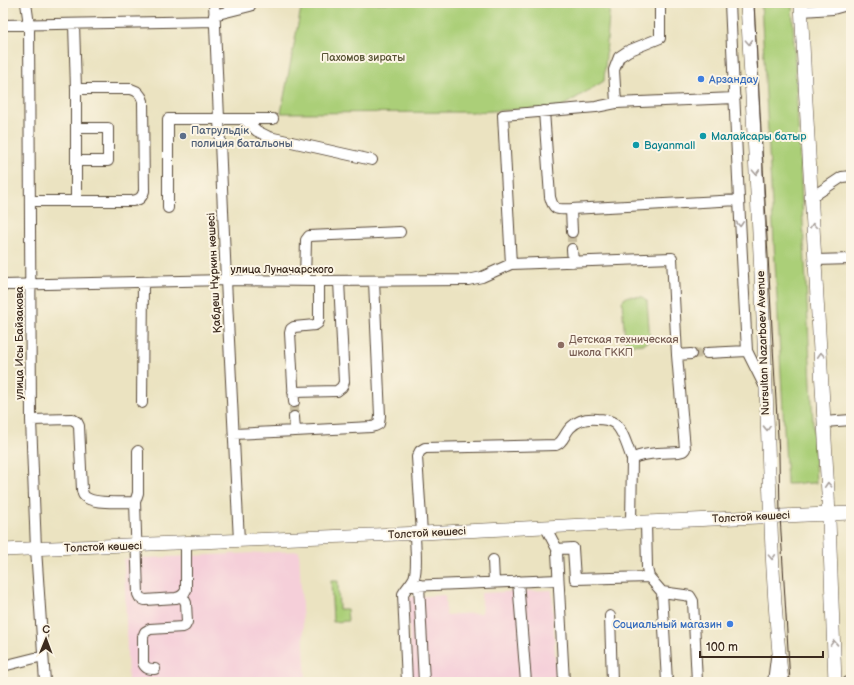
<svg xmlns="http://www.w3.org/2000/svg" width="854" height="685" font-family="'Balsamiq Sans',sans-serif">
<style>
.built{fill:#f5cfd9}
.green{fill:#abcf78;stroke:#737c4b}
.lines{fill:none;stroke-linecap:round;stroke-linejoin:round}
.minor-tunnel{stroke:#c8bea0;stroke-width:10;stroke-dasharray:10 5;stroke-linecap:butt}
.minor-casing{stroke:#554636;stroke-width:12}
.major-casing{stroke:#554636;stroke-width:14}
.minor{stroke:#fff;stroke-width:10}
.major{stroke:#fff;stroke-width:13}
.tram{stroke:#3b2a1e;stroke-width:1}
.oneway{stroke:#a79f9a}
.shop-dot{fill:#3f7fe0;stroke:#fcf5e5;stroke-width:1.5}
.service-dot{fill:#5c6f8a;stroke:#fcf5e5;stroke-width:1.5}
.culture-dot{fill:#0f9aa8;stroke:#fcf5e5;stroke-width:1.5}
.education-dot{fill:#8d6e63;stroke:#fcf5e5;stroke-width:1.5}
.labels{text-anchor:middle;dominant-baseline:central;stroke-width:4;stroke-linejoin:round;paint-order:stroke}
.park-label{font-size:11px;fill:#575334;stroke:#fcf5e5}
.shop-label{font-size:11px;fill:#366cbe;stroke:#fcf5e5;text-anchor:start}
.service-label{font-size:11px;fill:#4e5e75;stroke:#fcf5e5;text-anchor:start}
.culture-label{font-size:11px;fill:#0d838f;stroke:#fcf5e5;text-anchor:start}
.street-label{font-size:11px;fill:#3b2a1e;stroke:#fcf5e5}
.education-label{font-size:11px;fill:#785e54;stroke:#fcf5e5;text-anchor:start}
</style>
<rect width="100%" height="100%" fill="#fcf5e5"/>
<filter id="ink" filterUnits="userSpaceOnUse"><feTurbulence type="fractalNoise" baseFrequency=".025" numOctaves="2"/><feDisplacementMap in="SourceGraphic" scale="8" xChannelSelector="R" yChannelSelector="G"/><feConvolveMatrix kernelMatrix="1 2 1 2 8 2 1 2 1" color-interpolation-filters="sRGB"/></filter>
<filter id="wash" filterUnits="userSpaceOnUse"><feTurbulence type="fractalNoise" baseFrequency=".012" numOctaves="4" result="noise"/><feDisplacementMap in="SourceGraphic" scale="16" xChannelSelector="R" yChannelSelector="G"/><feGaussianBlur stdDeviation="0.9" result="paint"/><feColorMatrix in="noise" values="0 0 0 0 0 0 0 0 0 0 0 0 0 0 0 0 0 1.4 0 .05"/><feComposite in="paint" operator="in"/></filter>
<g filter="url(#wash)">
<rect width="100%" height="100%" fill="#ebe3c1"/>
<path class="built" d="M299 551 306 682H128L124 559Z
M552 590 556 677 448 682H422L411 678 408 597 445 595 446 615 459 614 482 613 481 593Z"/>
<path class="green" d="M302 3H610L604 81 561 107 476 112 281 113Z
M761 3H792L816 483 787 484Z
M628 296 643 297 647 301 650 340C646 346 635 344 628 345L626 343 625 340 622 302 624 299Z
M331 581H338L339 609H347L348 621 333 622Z"/>
</g>
<g filter="url(#ink)">
<g class="lines">
<path class="minor-tunnel" d="M572 232V249
M691 354 707 353
M294 402V417"/>
<g class="minor-casing">
<path id="minor" d="M26 3 29 25 31 420 36 549 45 682
M214 3 226 280 239 541
M730 3 739 200 747 351 765 387
M802 11 833 9 851 4
M214 15 250 6 251 3
M3 25 215 21
M616 103 614 70 619 57 628 51 660 38V3
M544 111 550 197C554 212 558 209 571 209L739 200
M244 119 257 131 269 137 372 160
M76 161H108V128H76
M812 197 842 177 851 176
M30 201H132C139 200 142 198 144 191L143 101C141 94 138 91 131 89H76L74 24
M76 201V89
M168 208V119H273
M571 209 572 232
M572 249 573 262
M816 260 851 259
M511 264 503 115 596 107 616 103 735 98
M305 281 306 240 309 236 400 232
M3 285 226 280 319 281 468 280 482 277 511 264 672 258 677 355 685 449 683 451 679 452C666 453 643 452 632 459L631 523
M707 353 747 351
M677 355 691 354
M293 392 337 391 342 387 344 382 339 281
M294 402 290 333 291 329 294 327 315 325 318 323 319 320V281
M142 403 143 282
M31 420 72 419 77 422 79 426 82 490C83 494 83 496 87 498 96 504 124 502 135 502L138 594 140 598 145 600 176 598C181 597 184 595 186 590V543
M824 422 851 420
M295 431 371 427 375 426 379 424 380 416 374 281
M234 434 295 431 294 417
M135 502 138 493V451
M646 522 647 568 649 577 662 592 684 595 690 596 693 601 697 682
M546 528 557 549V552L564 682
M422 533 417 457 420 451 425 448 556 445C564 442 565 432 571 427 578 420 587 418 597 419 602 419 609 420 614 423 623 429 628 449 632 459
M557 549 573 548 575 579 649 577
M493 560 494 582
M518 581 526 682
M419 585 424 682
M409 586 558 580
M662 592 667 682
M610 616 612 682
M3 666 43 656
M155 669C149 669 146 669 143 663V637L145 632 150 629 183 627 185 626 187 622 186 603 184 599 181 597
M407 682 403 594C406 588 411 584 414 578 418 568 415 545 415 534
M773 682 776 658
M848 682H851"/>
</g>
<g class="major-casing">
<path id="major" d="M747 3C754 131 761 260 766 389 770 487 771 585 782 682
M801 3 805 84 828 493 835 682
M3 550 422 533 646 522 851 513"/>
</g>
<use href="#minor" class="minor"/>
<use href="#major" class="major"/>
<path class="tram" d="M754 3 779 455 780 516 790 682"/>
</g>
<defs><path id="oneway-chevron" d="M-2-3.5L2.5 0L-2 3.5" fill="none" stroke-width="1.6" stroke-linecap="round" stroke-linejoin="round"/></defs>
<g class="oneway">
<use href="#oneway-chevron" transform="translate(749 42) rotate(87)"/>
<use href="#oneway-chevron" transform="translate(756 172) rotate(87)"/>
<use href="#oneway-chevron" transform="translate(740 224) rotate(87)"/>
<use href="#oneway-chevron" transform="translate(813 226) rotate(-94)"/>
<use href="#oneway-chevron" transform="translate(821 355) rotate(-93)"/>
<use href="#oneway-chevron" transform="translate(767 428) rotate(88)"/>
<use href="#oneway-chevron" transform="translate(828 485) rotate(-93)"/>
<use href="#oneway-chevron" transform="translate(772 557) rotate(87)"/>
<use href="#oneway-chevron" transform="translate(834 643) rotate(-92)"/>
</g>
</g>
<g class="shop-dot">
<circle cx="701" cy="79" r="4"/>
<circle cx="730" cy="624" r="4"/>
</g>
<circle class="service-dot" cx="183" cy="136" r="4"/>
<g class="culture-dot">
<circle cx="703" cy="136" r="4"/>
<circle cx="636" cy="145" r="4"/>
</g>
<circle class="education-dot" cx="561" cy="345" r="4"/>
<g class="labels">
<g class="park-label">
<text x="363" y="57">Пахомов зираты</text>
</g>
<g class="shop-label">
<text x="709" y="79">Арзандау</text>
<text x="722" y="624" text-anchor="end">Социальный магазин</text>
</g>
<g class="service-label">
<text x="191" y="130">Патрульдік<tspan x="191" dy="13">полиция батальоны</tspan></text>
</g>
<g class="culture-label">
<text x="711" y="136">Малайсары батыр</text>
<text x="644" y="145">Bayanmall</text>
</g>
<g class="street-label">
<text x="282" y="269">улица Луначарского</text>
<text transform="translate(214 273) rotate(-93)">Қабдеш Нұркин көшесі</text>
<text transform="translate(19 343) rotate(-90)">улица Исы Байзакова</text>
<text transform="translate(763 343) rotate(-92)">Nursultan Nazarbaev Avenue</text>
<text transform="translate(751 517) rotate(-3)">Толстой көшесі</text>
<text transform="translate(427 533) rotate(-3)">Толстой көшесі</text>
<text transform="translate(103 547) rotate(-2)">Толстой көшесі</text>
</g>
<g class="education-label">
<text x="569" y="339">Детская техническая<tspan x="569" dy="13">школа ГККП</tspan></text>
</g>
</g>
<rect width="854" height="685" fill="none" stroke="#fcf5e5" stroke-width="16"/>
<g transform="translate(46 639) rotate(1)" stroke="#fcf5e5" stroke-width="3" paint-order="stroke">
<path d="M0-3L7 15L0 10L-7 15Z" fill="#3b2a1e"/>
<text y="-6" font-size="11" font-weight="bold" text-anchor="middle" fill="#3b2a1e">С</text>
</g>
<path d="M700 651v6h123v-6" fill="none" stroke="#3b2a1e" stroke-width="2"/>
<text x="706" y="651" font-size="12" fill="#3b2a1e" stroke="#fcf5e5" stroke-width="3" paint-order="stroke">100 m</text>
</svg>
